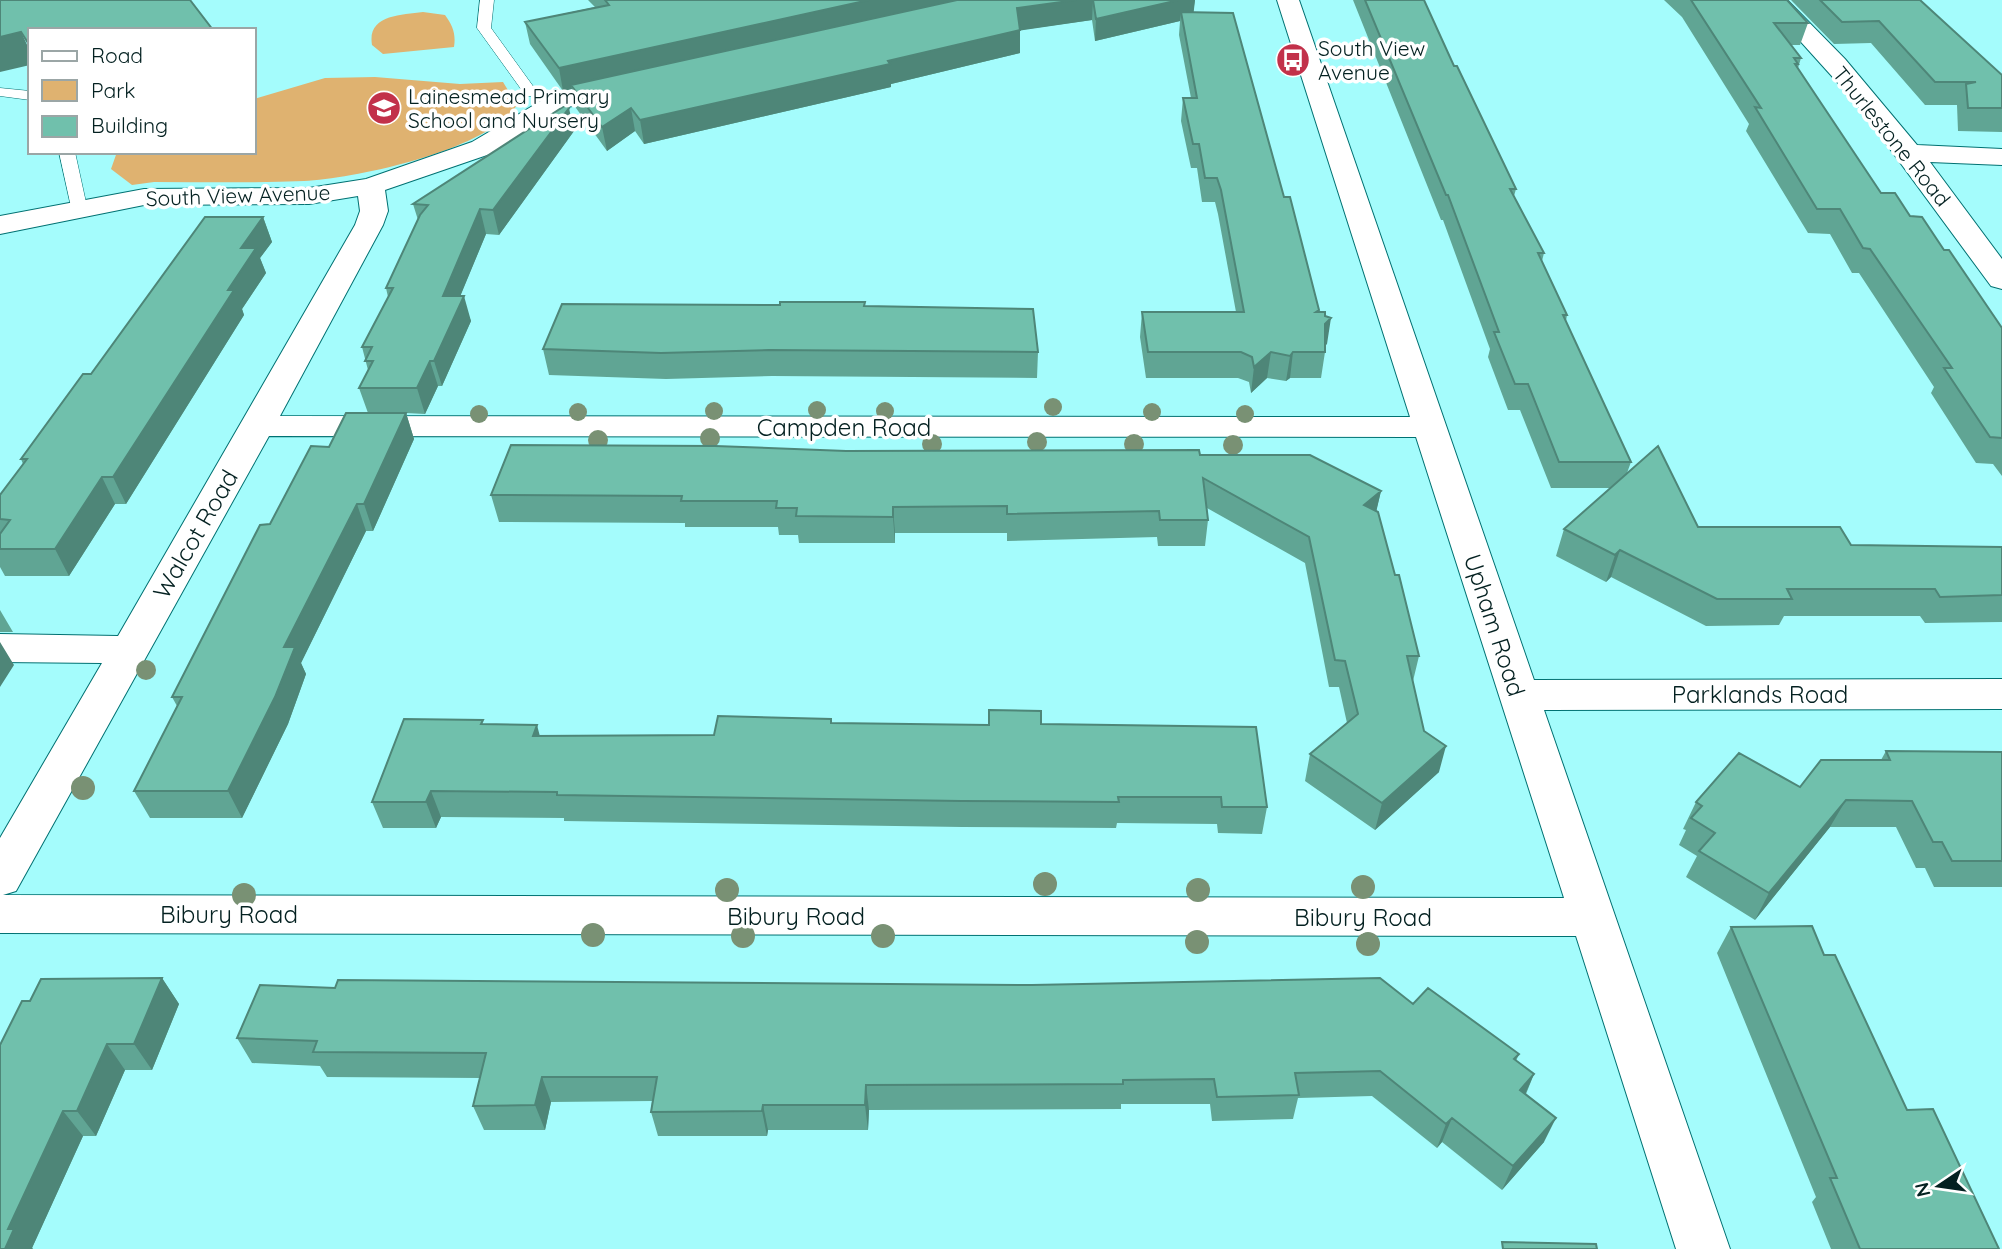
<svg xmlns="http://www.w3.org/2000/svg" width="2002" height="1249" font-family="Quicksand,sans-serif">
<style>
.green{fill:#dfb270}
.lines{fill:none;stroke-linecap:round;stroke-linejoin:round}
.lane-casing{stroke:#007172;stroke-width:1}
.street-casing{stroke:#007172;stroke-width:2}
.lane{fill:#fff;fill-rule:evenodd}
.street{fill:#fff;fill-rule:evenodd}
.tree{fill:#799174}
.wall{fill:#60a594}
.shaded-wall{fill:#4e8678}
.building{fill:#70c0ac;stroke:#4e8678;stroke-width:2}
.labels{text-anchor:middle;dominant-baseline:central;stroke-width:7;stroke-linejoin:round;paint-order:stroke}
.far-poi-label{font-size:21px;fill:#042121;stroke:#fff;text-anchor:start}
.far-street-label{font-size:21px;fill:#042121;stroke:#fff}
.street-label{font-size:24px;fill:#042121;stroke:#fff}
</style>
<rect width="100%" height="100%" fill="#a4fcfc"/>
<path class="green" d="M423 12 445 15C453 26 456 34 454 47L383 54 372 45C367 15 400 15 423 12Z
M375 77 460 84 503 82 517 105C486 151 357 178 304 181 254 183 204 182 154 182L132 185 111 169 117 152H254V99L325 78Z"/>
<g class="lines">
<g class="lane-casing">
<path id="lane" d="M480 0H494L491 28 538 93 536 96H526L477 28Z
M0 88 30 91V100L0 96Z
M59 152H75L87 207 85 211H73L71 207Z"/>
</g>
<g class="street-casing">
<path id="street" d="M1277 0H1299L1534 680 2002 679V709L1544 710 1730 1249H1676L1576 936 0 933V838L102 663 0 662V634L118 636 355 225 360 211 358 196 309 204 144 205 0 234V216L144 189 309 188 366 179 472 142 546 98 624 78 633 81 637 86 633 91 564 108 490 154 385 190 388 211 383 225 280 416 1410 417ZM269 436 1416 437 1564 898 3 895 16 891Z
M1763 0H1787L1845 59 1917 145 2002 149V165L1930 162 2002 259V289L1991 286 1857 104Z"/>
</g>
<use href="#lane" class="lane"/>
<use href="#street" class="street"/>
</g>
<g class="tree">
<circle cx="1053" cy="407" r="9"/>
<circle cx="817" cy="410" r="9"/>
<circle cx="714" cy="411" r="9"/>
<circle cx="885" cy="411" r="9"/>
<circle cx="578" cy="412" r="9"/>
<circle cx="1152" cy="412" r="9"/>
<circle cx="479" cy="414" r="9"/>
<circle cx="1245" cy="414" r="9"/>
<circle cx="710" cy="438" r="10"/>
<circle cx="598" cy="440" r="10"/>
<circle cx="1037" cy="442" r="10"/>
<circle cx="932" cy="444" r="10"/>
<circle cx="1134" cy="444" r="10"/>
<circle cx="1233" cy="445" r="10"/>
<circle cx="146" cy="670" r="10"/>
<circle cx="83" cy="788" r="12"/>
<circle cx="1045" cy="884" r="12"/>
<circle cx="1363" cy="887" r="12"/>
<circle cx="727" cy="890" r="12"/>
<circle cx="1198" cy="890" r="12"/>
<circle cx="244" cy="895" r="12"/>
<circle cx="593" cy="935" r="12"/>
<circle cx="743" cy="936" r="12"/>
<circle cx="883" cy="936" r="12"/>
<circle cx="1197" cy="942" r="12"/>
<circle cx="1368" cy="944" r="12"/>
</g>
<path class="wall" d="M588 0H1195L1193 12 1284 197 1319 310 1318 312 1327 344 1325 345V352L1321 378H1290L1286 381 1267 378 1251 393 1249 382 1238 378H1146L1140 337 1142 312H1236L1218 214 1215 202H1202L1197 168H1191L1181 121 1183 98H1191L1179 35 1180 21 1095 41 1092 20 1020 30V53L891 84V87L644 144 635 131 607 151 576 108 572 89 563 91 530 44 525 22 595 7Z
M1353 0H1424L1454 66 1516 189 1514 196 1544 253 1542 261 1567 315 1566 321 1631 462 1627 473 1698 527 1851 545 2002 547V622L1925 623 1920 616H1784L1779 625 1706 626 1611 577 1606 582 1556 556 1564 529 1610 488H1551L1520 410H1508L1488 357 1490 349 1443 220H1441Z
M1664 0H1787L1808 23 1800 45H1791L1801 58 1798 68 1881 193 1910 216 1944 250 2002 328V476L1993 464 1976 463 1931 393 1934 387 1859 273H1852L1830 234 1808 233 1746 131 1749 124 1682 17Z
M1791 0H1920L2002 75V132L1958 131 1957 105H1925L1871 43 1834 44Z
M574 131 499 235 486 234 460 296 471 321 442 386H438L425 414 406 413 414 439 373 531H366L301 663 306 674 288 724 242 818H150L134 791 177 706 172 697 270 524 329 447 368 413 359 388 368 370 362 347 388 297 386 288 418 220 413 204Z
M263 217 272 242 260 258 266 273 242 309 244 315 126 504H115L69 576H5L0 567V495L23 464 21 459 91 374Z
M865 306 1038 352 1037 378 772 376 666 379 549 375 543 349Z
M846 451 1200 455 1381 491 1376 511 1419 656 1413 681 1424 731 1439 772 1375 830 1305 781 1310 754 1347 723 1339 687H1329L1305 563 1207 508 1208 520 1205 546H1158L1157 537 1007 541V533H895V543H799L798 535H779L778 527H685V523L499 522 491 495Z
M0 610 13 632H0Z
M831 719 832 723 989 725 1041 724 1267 807 1262 834 1218 833 1217 824 1117 823 1116 828 962 827 564 821V818L441 817 436 828H383L372 802 484 724 540 736 714 735Z
M1886 751 2002 752V887H1934L1925 868H1916L1896 827H1830L1755 920 1686 877 1697 856 1679 845 1686 830 1683 829 1696 802 1800 787 1881 760Z
M1731 927 1824 955 1907 1110 1999 1249H1831L1812 1202 1816 1197 1717 953Z
M162 978 179 1004 152 1070H125L96 1136H83L32 1248 33 1249H0L30 1001Z
M335 988 1413 1004 1519 1054 1516 1061 1534 1074 1526 1094 1544 1142 1502 1190 1442 1142 1437 1148 1372 1096 1298 1098 1293 1119 1212 1121 1210 1104H1121V1109L869 1110 868 1130H768L767 1136H658L651 1112 652 1101 551 1102 545 1130H484L473 1106 480 1078 327 1077 320 1066 252 1063 237 1038Z"/>
<path class="shaded-wall" d="M869 0H969L571 85 572 89 563 91 559 68Z
M1076 0H1093L1092 20 1017 31V8Z
M1179 0H1195L1193 18 1181 12 1180 21 1095 41 1096 19Z
M1020 30V53L891 84V87L644 144 640 120Z
M21 32 30 51V65L0 72V37Z
M569 108 574 131 499 235 493 210Z
M631 108 635 131 607 151 602 127Z
M480 209 486 234 450 321 443 296Z
M263 217 272 242 260 258 266 273 242 309 244 315 126 504 113 477 228 290 241 248Z
M464 296 471 321 442 386 434 361Z
M1331 318 1327 344 1321 349 1325 324Z
M1271 352 1267 378 1251 393 1254 367Z
M1293 352 1290 378 1286 381 1290 356Z
M430 361 438 386 425 414 417 388Z
M406 413 414 439 373 531 364 504Z
M102 477 115 504 69 576 55 549Z
M1381 491 1375 517 1364 505Z
M357 504 366 531 301 663 306 674 288 724 242 818 228 791 284 647Z
M893 507 895 533V543L893 517Z
M1620 550 1611 577 1606 582 1615 555Z
M0 642 14 665 0 687Z
M537 725 544 752 533 736Z
M1446 746 1439 772 1375 830 1382 803Z
M431 791 441 817 436 828 426 802Z
M1846 800 1830 827 1755 920 1769 893Z
M162 978 179 1004 152 1070 134 1044Z
M107 1044 125 1070 96 1136 77 1111Z
M1534 1074 1523 1099 1520 1090Z
M542 1077 551 1102 545 1130 535 1105Z
M866 1085 869 1110 868 1130 865 1105Z
M763 1105 768 1130 767 1136 762 1111Z
M63 1111 83 1136 32 1248 33 1249H5L8 1229Z
M1452 1118 1442 1142 1437 1148 1446 1124Z
M1556 1118 1544 1142 1502 1190 1513 1166Z"/>
<path class="building" d="M0 0H190L213 30H30V46L21 32 0 37Z
M605 0H869L559 68 525 22 609 5Z
M957 0H1076L1017 8 1020 30 888 61 890 64 640 120 631 108 602 127 571 85Z
M1093 0H1179L1096 19Z
M1365 0H1424L1454 66H1457L1516 189H1510L1544 253H1538L1567 315H1563L1631 462H1559L1528 384H1515L1494 332H1499L1448 195H1446Z
M1691 0H1787L1808 23H1774L1801 58H1794L1798 64H1795L1881 193H1895L1910 216 1922 217 1944 250H1949L2002 328V438L1990 437 1944 368H1952L1870 249 1863 248 1840 209H1817L1755 107 1761 108Z
M1820 0H1920L2002 75V108H1968L1966 84 1976 82H1935L1879 21 1842 22Z
M1181 12 1233 13 1284 197H1290L1319 310 1316 312H1325V316L1331 318 1325 324V352H1293L1290 356 1271 352 1254 367 1252 357 1241 352H1148L1142 312H1244L1221 190 1217 178H1205L1199 144H1193L1183 98H1197Z
M566 105 569 108 493 210 480 209 443 296H464L434 361H430L417 388H359L373 361H365L372 347H362L393 288H386L420 215 428 205 413 204Z
M205 217H263L241 248H256L228 290H234L113 477H102L55 549H0V534L10 520 0 519V495L27 459H21L83 374H91Z
M780 302H865L864 306 1033 309 1038 352 769 350 661 353 543 349 562 304 780 305Z
M346 413H406L364 504H357L284 647H295L275 697 228 791H134L182 697H172L260 525 270 524 311 446 329 447Z
M511 445 715 446 846 451 1199 450 1200 455H1310L1381 491 1364 505 1378 512 1395 575H1399L1419 656H1407L1424 731 1446 746 1382 803 1310 754 1358 714 1345 661 1335 660 1309 537 1203 478 1208 520H1160L1159 511 1007 514V506L893 507V517L796 516 797 508H776L777 501H681L682 496 491 495Z
M1658 446 1698 527H1840L1851 545 2002 547V595L1940 597 1935 589H1787L1792 599H1717L1620 550 1615 555 1564 529Z
M989 710 1041 711V724L1256 727 1267 807H1222L1221 797H1118L1119 802 961 801 557 795V792L431 791 426 802H372L404 719 483 720 481 724 537 725 533 736 714 735 718 716 831 719V723L989 725Z
M1886 751 2002 752V861H1952L1942 842H1933L1912 801 1846 800 1769 893 1699 851 1715 833 1691 818 1702 806 1696 802 1739 753 1800 787 1821 760H1890Z
M1812 926 1824 955H1835L1907 1110 1933 1109 1999 1249H1860L1830 1178H1837L1731 927Z
M162 978 134 1044H107L77 1111H63L8 1229H14L5 1249H0V1045L22 1001H30L41 979Z
M1380 978 1413 1004 1428 988 1519 1054 1514 1059 1534 1074 1520 1090 1556 1118 1513 1166 1452 1118 1446 1124 1380 1071 1295 1073 1299 1095 1217 1097 1214 1079 1123 1080V1084L866 1085 865 1105H763L762 1111 651 1112 657 1077H542L535 1105 473 1106 486 1053 313 1052 317 1041 237 1038 260 985 335 988 338 980 1032 985Z
M1502 1242 1596 1244 1597 1249H1503Z"/>
<defs>
<g id="bus-disc" transform="scale(1.75)"><circle r="9.5" fill="#c2314a" stroke="#fff"/><path d="M-5-6H5V4H4V6H2V4H-2V6H-4V4H-5ZM-3.5-4V0h7V-4ZM-3.5 1.2v1.5H-2V1.2ZM2 1.2v1.5H3.5V1.2Z" fill="#fff"/></g>
<g id="school-disc" transform="scale(1.75)"><circle r="9.5" fill="#c2314a" stroke="#fff"/><path d="M0-5L7-2L0 1L-7-2ZM-4 1L0 2.5L4 1V4Q0 6-4 4Z" fill="#fff"/></g>
</defs>
<g fill-rule="evenodd">
<use href="#bus-disc" x="1293" y="60"/>
<use href="#school-disc" x="384" y="108"/>
</g>
<g class="labels">
<g class="far-poi-label">
<text x="1318" y="48">South View<tspan x="1318" dy="24">Avenue</tspan></text>
<text x="408" y="96">Lainesmead Primary<tspan x="408" dy="24">School and Nursery</tspan></text>
</g>
<g class="far-street-label">
<text transform="translate(1892 136) rotate(51)">Thurlestone Road</text>
<text transform="translate(238 195) rotate(-2)">South View Avenue</text>
</g>
<g class="street-label">
<text x="844" y="427">Campden Road</text>
<text transform="translate(195 534) rotate(-60)">Walcot Road</text>
<text transform="translate(1495 625) rotate(72)">Upham Road</text>
<text x="1760" y="694">Parklands Road</text>
<text x="229" y="914">Bibury Road</text>
<text x="796" y="916">Bibury Road</text>
<text x="1363" y="917">Bibury Road</text>
</g>
</g>
<rect x="28" y="28" width="228" height="126" fill="#ffffff" stroke="#9ba6a6" stroke-width="2"/>
<rect x="42" y="51" width="35" height="10" fill="#ffffff" stroke="#9ba6a6" stroke-width="2"/>
<text x="91" y="63" font-size="21" fill="#042121">Road</text>
<rect x="42" y="80" width="35" height="21" fill="#dfb270" stroke="#9ba6a6" stroke-width="2"/>
<text x="91" y="98" font-size="21" fill="#042121">Park</text>
<rect x="42" y="116" width="35" height="21" fill="#70c0ac" stroke="#9ba6a6" stroke-width="2"/>
<text x="91" y="133" font-size="21" fill="#042121">Building</text>
<g transform="translate(1939 1186) rotate(257)" stroke="#ffffff" stroke-width="5" paint-order="stroke">
<path d="M0-5L12 26L0 18L-12 26Z" fill="#042121"/>
<text y="-10" font-size="19" font-weight="bold" text-anchor="middle" fill="#042121">N</text>
</g>
</svg>
